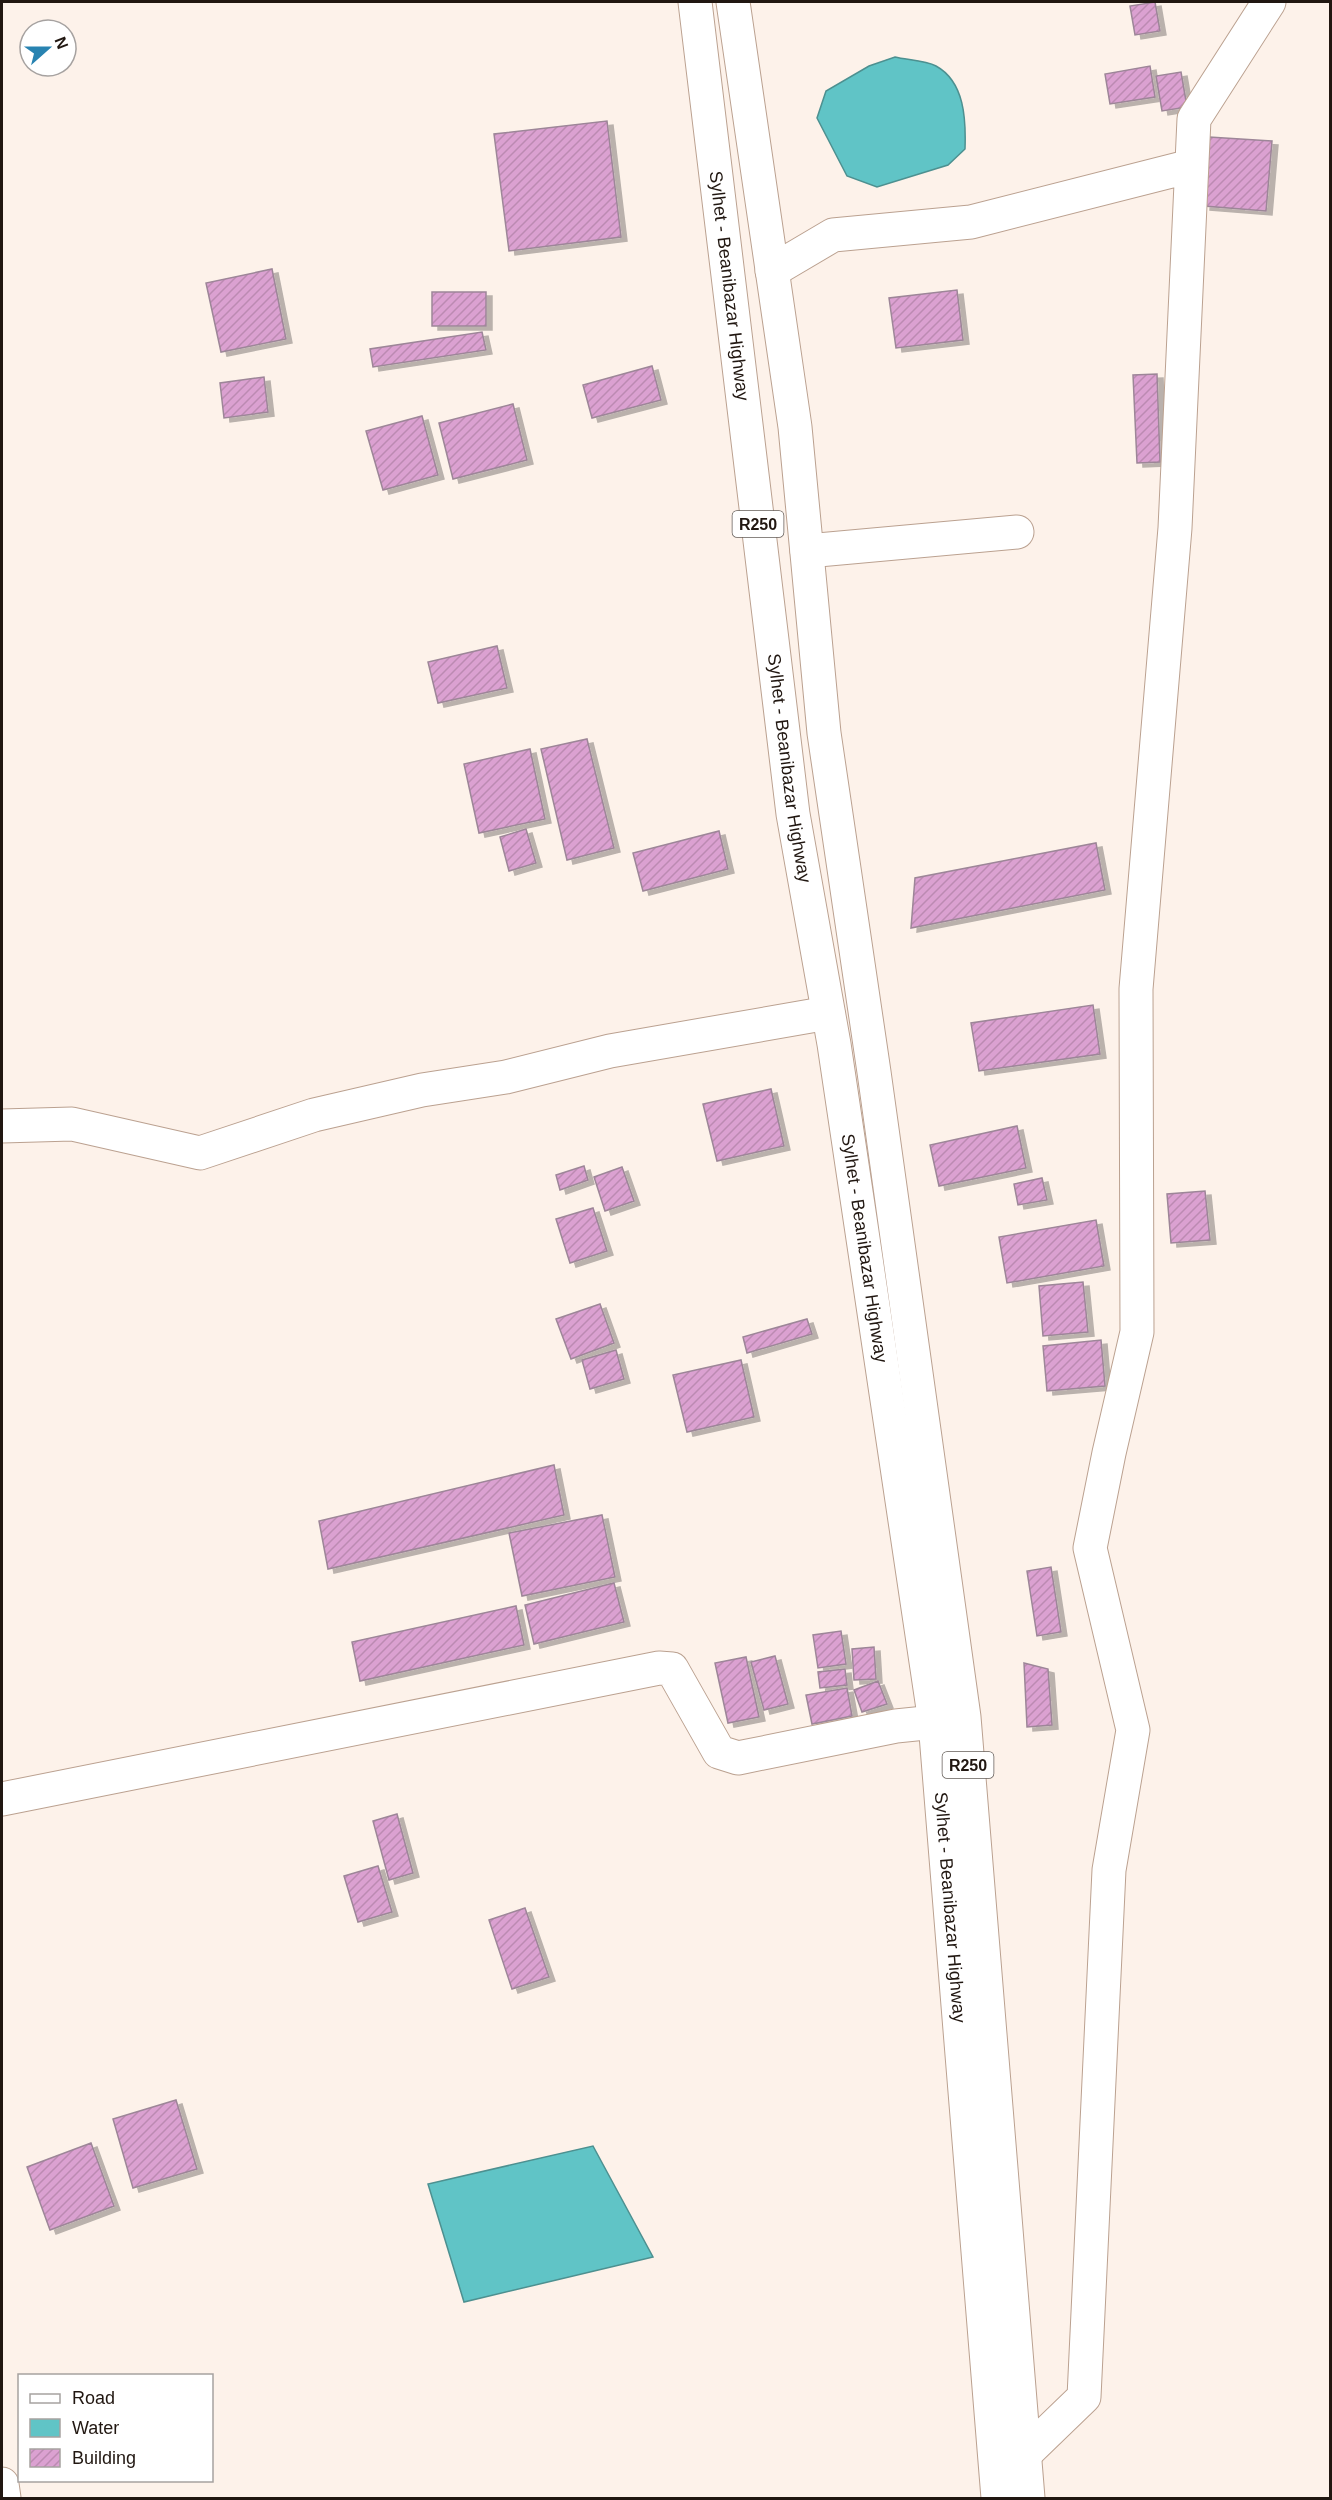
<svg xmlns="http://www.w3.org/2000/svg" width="1332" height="2500" font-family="Arial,sans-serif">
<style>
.water{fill:#60c4c6;stroke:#4d9090;stroke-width:1.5}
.building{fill:url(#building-hatch);stroke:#9d8698;stroke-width:1.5;filter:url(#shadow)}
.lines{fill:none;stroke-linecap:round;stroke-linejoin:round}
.minor-casing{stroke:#bba190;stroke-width:35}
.primary-casing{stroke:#bba190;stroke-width:35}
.minor{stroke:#fff;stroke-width:33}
.primary{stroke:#fff;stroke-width:33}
.labels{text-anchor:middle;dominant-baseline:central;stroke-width:5;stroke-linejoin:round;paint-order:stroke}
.shield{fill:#fff;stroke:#645d58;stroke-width:1.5}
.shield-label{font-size:16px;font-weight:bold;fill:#211711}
.street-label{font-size:18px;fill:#211711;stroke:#fff}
</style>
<defs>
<pattern id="building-hatch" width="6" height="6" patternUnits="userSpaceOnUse" patternTransform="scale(1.5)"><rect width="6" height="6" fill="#dba1d1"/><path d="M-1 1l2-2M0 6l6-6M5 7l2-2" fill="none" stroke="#bc8ab2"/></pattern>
<filter id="shadow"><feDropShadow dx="6" dy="4" stdDeviation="0" flood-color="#0004"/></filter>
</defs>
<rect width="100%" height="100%" fill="#fdf2ea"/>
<path class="water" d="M895 57C907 60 925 60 936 66 965 82 966 120 965 149L948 165 877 187 847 176 817 118 826 91 869 66Z
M593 2146 653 2257 464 2302 428 2184Z"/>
<path class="building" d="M1155 2 1160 31 1135 35 1130 6Z
M1150 66 1155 97 1110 104 1105 74Z
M1181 72 1187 107 1162 111 1156 76Z
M607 121 621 237 509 251 494 134Z
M1209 137 1272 141 1266 211 1204 206Z
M272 269 286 339 221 352 206 283Z
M957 290 963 340 896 348 889 298Z
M432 292H486V326H432Z
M482 332 486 350 373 367 370 349Z
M652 366 661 400 592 418 583 385Z
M1157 374 1160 462 1137 463 1133 375Z
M264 377 268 412 224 418 220 383Z
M513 404 527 460 453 479 439 423Z
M422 416 438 475 383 490 366 431Z
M497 646 507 688 438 703 428 662Z
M587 739 614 848 567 860 541 749Z
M530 749 545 819 479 833 464 764Z
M526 829 536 863 509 871 500 837Z
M719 831 728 869 643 891 633 853Z
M1096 843 1105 890 911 928 915 878Z
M1093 1005 1100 1054 979 1071 971 1023Z
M771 1089 784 1146 717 1161 703 1104Z
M1017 1126 1026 1168 939 1186 930 1145Z
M584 1166 588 1180 560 1190 556 1175Z
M622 1167 634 1201 605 1211 594 1177Z
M1042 1178 1047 1200 1018 1205 1014 1184Z
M1205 1191 1210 1240 1171 1243 1167 1194Z
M593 1208 607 1251 570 1263 556 1219Z
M1096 1220 1104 1266 1007 1283 999 1237Z
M1083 1282 1088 1332 1043 1336 1039 1286Z
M600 1304 614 1343 571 1359 556 1319Z
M807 1319 812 1334 747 1353 743 1337Z
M1101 1340 1105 1386 1047 1391 1043 1346Z
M616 1350 624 1379 590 1389 582 1360Z
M741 1360 754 1417 687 1432 673 1375Z
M554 1465 564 1515 328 1569 319 1521Z
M602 1515 615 1577 522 1596 509 1533Z
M1051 1567 1061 1632 1037 1636 1027 1571Z
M614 1583 624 1622 534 1644 525 1605Z
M516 1606 524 1645 360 1681 352 1642Z
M841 1631 846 1664 818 1668 813 1635Z
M874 1647 876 1679 854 1680 852 1649Z
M775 1656 788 1704 764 1710 751 1662Z
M746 1657 759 1717 728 1723 715 1663Z
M1024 1663 1048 1669 1052 1725 1027 1727Z
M845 1669 847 1685 820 1688 818 1672Z
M878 1681 887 1704 862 1712 854 1690Z
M847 1688 852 1716 812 1724 806 1695Z
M397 1814 413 1873 389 1880 373 1821Z
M378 1866 392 1912 358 1922 344 1876Z
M525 1908 549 1977 512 1989 489 1920Z
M176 2100 197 2169 133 2188 113 2119Z
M91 2143 114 2206 50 2230 27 2167Z"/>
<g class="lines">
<g class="minor-casing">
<path id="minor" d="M772 271 833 235 971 222 1191 166
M807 551 1017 532
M2 1126 72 1124 200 1153 314 1115 422 1090 506 1077 610 1051 828 1013
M2 1799 659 1668 672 1669 719 1752 738 1758 896 1726 935 1722
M1024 2455 1084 2397 1109 1870 1133 1730 1090 1548 1109 1453 1137 1332 1136 989 1175 528 1194 119 1269 2
M2 2484 4 2498"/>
</g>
<g class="primary-casing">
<g id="primary">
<path id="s1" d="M695 2 793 814 834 1044 935 1722 998 2498"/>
<path d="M733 2 795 427 824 733 874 1072 964 1717 1028 2498"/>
</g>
</g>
<use href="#minor" class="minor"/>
<use href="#primary" class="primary"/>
</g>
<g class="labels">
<g class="shield">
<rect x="732.5" y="511" width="51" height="26" rx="4.5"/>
<rect x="942.5" y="1752" width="51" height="26" rx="4.5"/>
</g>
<g class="shield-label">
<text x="758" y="524">R250</text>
<text x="968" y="1765">R250</text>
</g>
<g class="street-label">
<text stroke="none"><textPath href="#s1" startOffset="286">Sylhet - Beanibazar Highway</textPath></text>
<text stroke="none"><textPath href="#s1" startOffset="772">Sylhet - Beanibazar Highway</textPath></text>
<text stroke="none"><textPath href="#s1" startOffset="1258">Sylhet - Beanibazar Highway</textPath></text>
<text stroke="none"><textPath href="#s1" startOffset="1923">Sylhet - Beanibazar Highway</textPath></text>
</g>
</g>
<rect width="1332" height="2500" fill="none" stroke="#211711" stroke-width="6"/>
<rect x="18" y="2374" width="195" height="108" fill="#ffffff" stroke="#a6a2a0" stroke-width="1.5"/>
<rect x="30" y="2394" width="30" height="9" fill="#ffffff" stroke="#a6a2a0" stroke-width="1.5"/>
<text x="72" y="2404" font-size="18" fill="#211711">Road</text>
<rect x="30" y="2419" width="30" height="18" fill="#60c4c6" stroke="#a6a2a0" stroke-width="1.5"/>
<text x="72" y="2434" font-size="18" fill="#211711">Water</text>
<rect x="30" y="2449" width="30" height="18" fill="url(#building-hatch)" stroke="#a6a2a0" stroke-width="1.5"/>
<text x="72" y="2464" font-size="18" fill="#211711">Building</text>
<g transform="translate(48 48) rotate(69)"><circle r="28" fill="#ffffff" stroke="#a6a2a0" stroke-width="1.5"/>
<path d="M0-4.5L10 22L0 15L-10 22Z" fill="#2883b1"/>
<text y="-9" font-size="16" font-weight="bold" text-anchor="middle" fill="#211711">N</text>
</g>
</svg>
